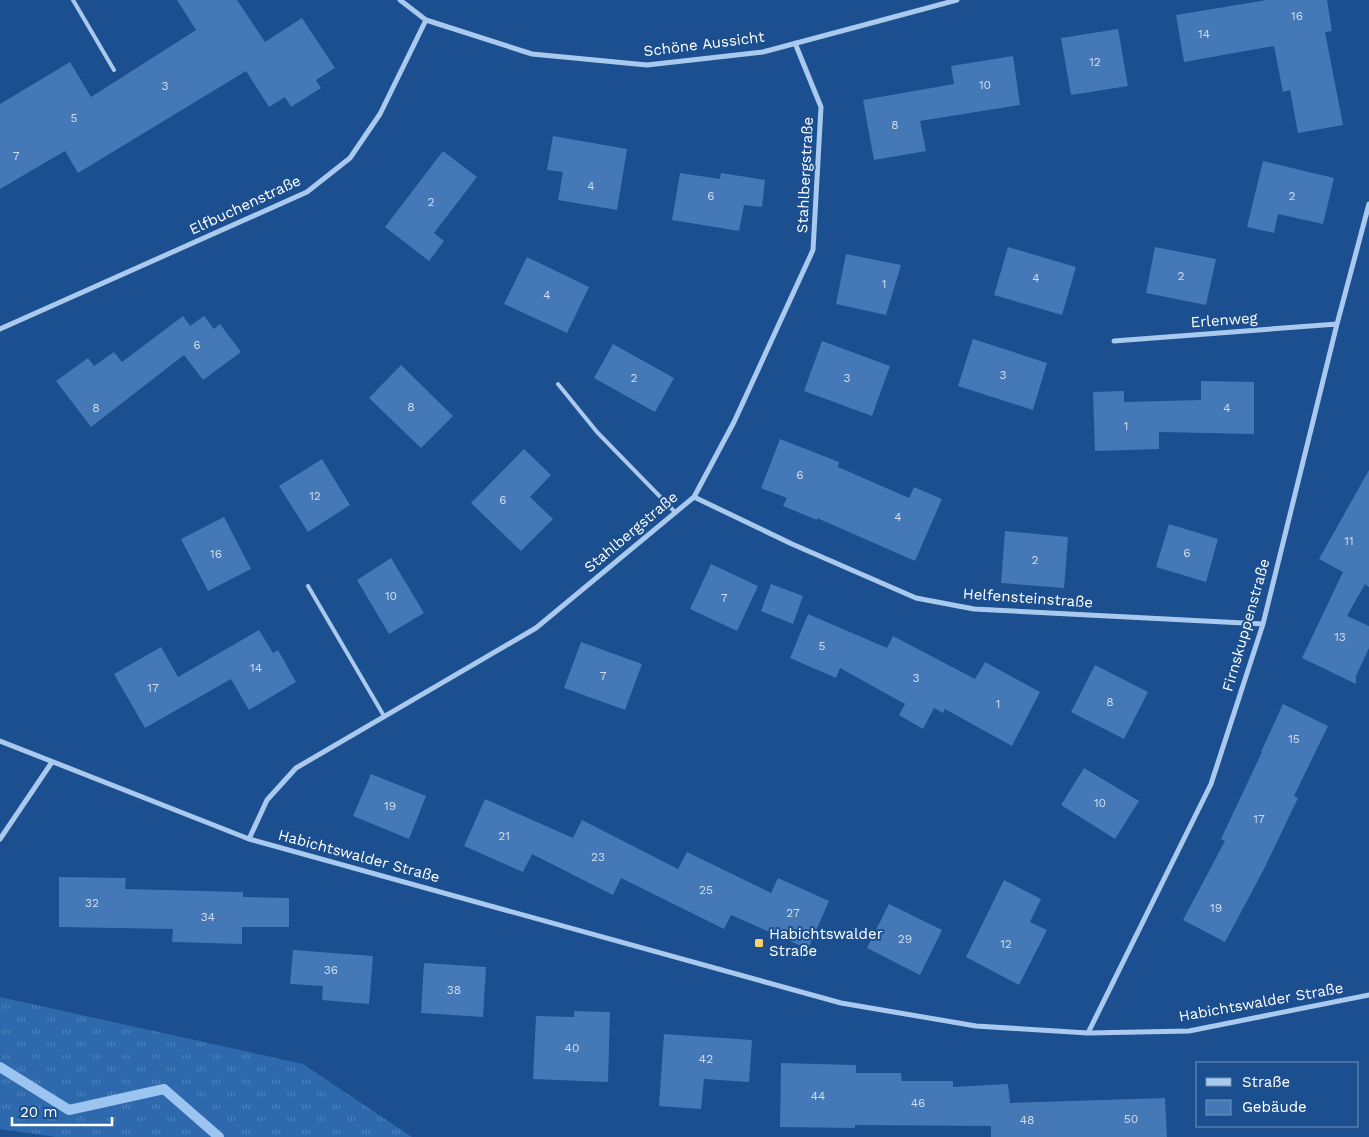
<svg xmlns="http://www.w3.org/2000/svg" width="1369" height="1137" font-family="'Work Sans',sans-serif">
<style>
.grass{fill:url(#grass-tufts)}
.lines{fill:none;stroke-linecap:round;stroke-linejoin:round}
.stream{stroke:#9cc4f0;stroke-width:10}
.building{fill:#4478b7}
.service{stroke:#a9c9ee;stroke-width:4}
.minor{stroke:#a9c9ee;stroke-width:5}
.poi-dot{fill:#ffd166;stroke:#1b4f8f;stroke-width:2}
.labels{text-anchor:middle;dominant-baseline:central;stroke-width:4;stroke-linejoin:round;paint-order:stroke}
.number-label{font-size:12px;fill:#d0dded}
.street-label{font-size:15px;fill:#fff;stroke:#1b4f8f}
.poi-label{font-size:15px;fill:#fff;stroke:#1b4f8f;text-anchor:start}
</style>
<defs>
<pattern id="grass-tufts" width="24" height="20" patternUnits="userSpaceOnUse" patternTransform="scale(1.25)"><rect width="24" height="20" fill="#2e69ad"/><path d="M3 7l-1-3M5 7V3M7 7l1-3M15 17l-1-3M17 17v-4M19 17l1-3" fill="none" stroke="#4d80b9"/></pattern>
</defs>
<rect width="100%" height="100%" fill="#1b4f8f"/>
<path class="grass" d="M0 997 303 1064 412 1137H56L0 1129Z"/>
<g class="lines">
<path class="stream" d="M0 1067 69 1110 164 1089 219 1137"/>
</g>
<path class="building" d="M177 0H237L265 42 302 18 335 68 316 80 321 88 291 107 285 97 269 107 246 71 78 173 65 151 0 189V104L70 62 91 97 196 30Z
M1267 0H1327L1332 31 1325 32 1343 125 1298 133 1290 90 1283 92 1274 46 1184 62 1176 15Z
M1118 29 1128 86 1071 95 1061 38Z
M1013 56 1020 105 920 121 926 151 874 160 863 100 954 84 951 66Z
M553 136 627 149 617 210 558 200 563 172 547 170Z
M443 151 477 177 434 233 444 241 429 261 385 227Z
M1263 161 1334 178 1323 224 1278 214 1274 233 1247 227Z
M680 173 720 179 721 173 765 180 762 207 744 205 739 231 672 220Z
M1008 247 1076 267 1062 315 994 295Z
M1155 247 1216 259 1206 305 1146 293Z
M846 254 901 265 886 315 836 304Z
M527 257 589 287 567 333 504 304Z
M183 316 190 326 204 316 214 329 220 324 241 352 203 380 184 355 91 427 56 381 88 358 94 366 114 352 122 362Z
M973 339 1047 363 1033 410 958 386Z
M822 341 890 366 872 416 804 391Z
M613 344 674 378 655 412 594 378Z
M401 365 453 416 421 448 369 398Z
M1201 381 1254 382V434L1159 432V449L1095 451 1093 392 1124 391V402L1201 400Z
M780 439 839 462 838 467 909 498 914 487 942 499 915 561 817 518V520L783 506 787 498 761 488Z
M524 449 551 475 530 497 553 519 521 551 471 503Z
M322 459 350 505 308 532 279 486Z
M1369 470V587L1365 584 1347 616 1369 626V648L1356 676V684L1302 658 1343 572 1319 559Z
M224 517 251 569 208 591 181 539Z
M1169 524 1218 539 1206 582 1156 567Z
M1005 531 1068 537 1064 588 1001 583Z
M391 558 424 613 389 634 357 580Z
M711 564 758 586 737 631 690 609Z
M771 584 803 596 793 624 761 611Z
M808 614 887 648 893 636 975 679 985 662 1040 692 1012 746 945 709 943 713 934 708 923 729 899 715 905 704 840 668 836 678 790 658Z
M259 630 273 653 278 650 296 682 249 710 231 679 145 728 114 674 161 647 178 677Z
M581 642 642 664 625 710 564 688Z
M1095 665 1148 692 1124 739 1071 712Z
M1283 704 1328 726 1294 796 1298 798 1264 869 1225 942 1183 920 1225 841 1221 839 1262 752H1261Z
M1084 768 1139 801 1115 839 1061 805Z
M371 774 426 796 409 839 353 816Z
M485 799 573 838 582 820 678 869 687 852 771 893 778 878 829 901 808 949 731 915 724 929 621 878 613 895 532 854 523 872 464 846Z
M59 877 126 878 125 889 243 892V897L289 898V927H242V944L172 942 173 929 59 927Z
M1004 880 1041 899 1030 922 1047 930 1019 985 966 957Z
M889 904 942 930 920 975 867 948Z
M293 950 373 956 369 1004 322 1000 323 986 290 984Z
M424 963 486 967 483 1017 421 1013Z
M574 1011 610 1012 608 1082 533 1079 536 1016 574 1017Z
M664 1034 752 1040 749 1082 704 1079 701 1109 659 1106Z
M781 1063 856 1065V1073H901L902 1081H953V1087L1008 1084 1010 1103 1165 1098 1167 1137H991V1126L855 1125V1128L780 1127Z"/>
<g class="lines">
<path class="service" d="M73 0 114 70
M558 384 597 432 675 512
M308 586 384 716"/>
<path class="minor" d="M400 0 426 20 532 54 647 65 763 52 957 0
M0 329 307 192 350 158 380 114 426 20
M1114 341 1337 324
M694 497 792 544 916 598 974 609 1263 624
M0 741 249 839 841 1003 976 1026 1088 1033 1189 1031 1369 995
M0 839 52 762
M249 839 267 800 296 768 536 628 694 497 734 422 813 250 821 107 795 43
M1088 1033 1211 784 1263 624 1337 324 1369 204"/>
</g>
<rect class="poi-dot" x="754" y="938" width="10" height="10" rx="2.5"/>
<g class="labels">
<g class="number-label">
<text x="1297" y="16">16</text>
<text x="1204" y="34">14</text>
<text x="1095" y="62">12</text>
<text x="985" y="85">10</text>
<text x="165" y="86">3</text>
<text x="74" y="118">5</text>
<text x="895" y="125">8</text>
<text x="16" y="156">7</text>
<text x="591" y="186">4</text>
<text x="711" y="196">6</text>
<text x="1292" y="196">2</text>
<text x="431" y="202">2</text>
<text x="1181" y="276">2</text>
<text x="1036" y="278">4</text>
<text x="884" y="284">1</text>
<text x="547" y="295">4</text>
<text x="197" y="345">6</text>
<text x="1003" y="375">3</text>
<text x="634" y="378">2</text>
<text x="847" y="378">3</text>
<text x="411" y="407">8</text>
<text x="96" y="408">8</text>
<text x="1227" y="408">4</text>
<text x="1126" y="426">1</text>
<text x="800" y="475">6</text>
<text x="315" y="496">12</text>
<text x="503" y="500">6</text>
<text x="898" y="517">4</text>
<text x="1349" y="541">11</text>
<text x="1187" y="553">6</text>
<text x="216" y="554">16</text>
<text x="1035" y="560">2</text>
<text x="391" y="596">10</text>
<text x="724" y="598">7</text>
<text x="1340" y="637">13</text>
<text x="822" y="646">5</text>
<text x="256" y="668">14</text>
<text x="603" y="676">7</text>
<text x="916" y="678">3</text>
<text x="153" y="688">17</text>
<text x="1110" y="702">8</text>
<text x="998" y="704">1</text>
<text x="1294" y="739">15</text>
<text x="1100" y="803">10</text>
<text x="390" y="806">19</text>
<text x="1259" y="819">17</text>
<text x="504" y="836">21</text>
<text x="598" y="857">23</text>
<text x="706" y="890">25</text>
<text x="92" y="903">32</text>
<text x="1216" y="908">19</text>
<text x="793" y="913">27</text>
<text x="208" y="917">34</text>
<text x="905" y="939">29</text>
<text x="1006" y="944">12</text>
<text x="331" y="970">36</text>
<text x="454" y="990">38</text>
<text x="572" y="1048">40</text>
<text x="706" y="1059">42</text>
<text x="818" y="1096">44</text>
<text x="918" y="1103">46</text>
<text x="1131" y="1119">50</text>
<text x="1027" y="1120">48</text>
</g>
<g class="street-label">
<text transform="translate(704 44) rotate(-7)">Schöne Aussicht</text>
<text transform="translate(805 175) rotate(-87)">Stahlbergstraße</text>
<text transform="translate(245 205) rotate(-25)">Elfbuchenstraße</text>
<text transform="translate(1224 320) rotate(-4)">Erlenweg</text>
<text transform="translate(631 532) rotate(-40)">Stahlbergstraße</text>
<text transform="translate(1028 598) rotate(4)">Helfensteinstraße</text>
<text transform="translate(1246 625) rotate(-74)">Firnskuppenstraße</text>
<text transform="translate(359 856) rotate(15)">Habichtswalder Straße</text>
<text transform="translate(1261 1002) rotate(-10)">Habichtswalder Straße</text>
</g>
<g class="poi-label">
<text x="769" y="934">Habichtswalder<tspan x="769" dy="17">Straße</tspan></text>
</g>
</g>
<rect x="1196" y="1062" width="162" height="65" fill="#1b4f8f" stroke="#7695bc"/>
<rect x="1206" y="1078" width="25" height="8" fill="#a9c9ee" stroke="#7695bc"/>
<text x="1242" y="1087" font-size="15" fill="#ffffff">Straße</text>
<rect x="1206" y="1100" width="25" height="15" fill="#4478b7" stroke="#7695bc"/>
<text x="1242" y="1112" font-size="15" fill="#ffffff">Gebäude</text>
<path d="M12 1117v8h100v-8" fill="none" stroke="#ffffff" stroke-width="2.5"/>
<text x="20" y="1117" font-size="15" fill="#ffffff" stroke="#1b4f8f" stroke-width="4" paint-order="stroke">20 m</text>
</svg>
